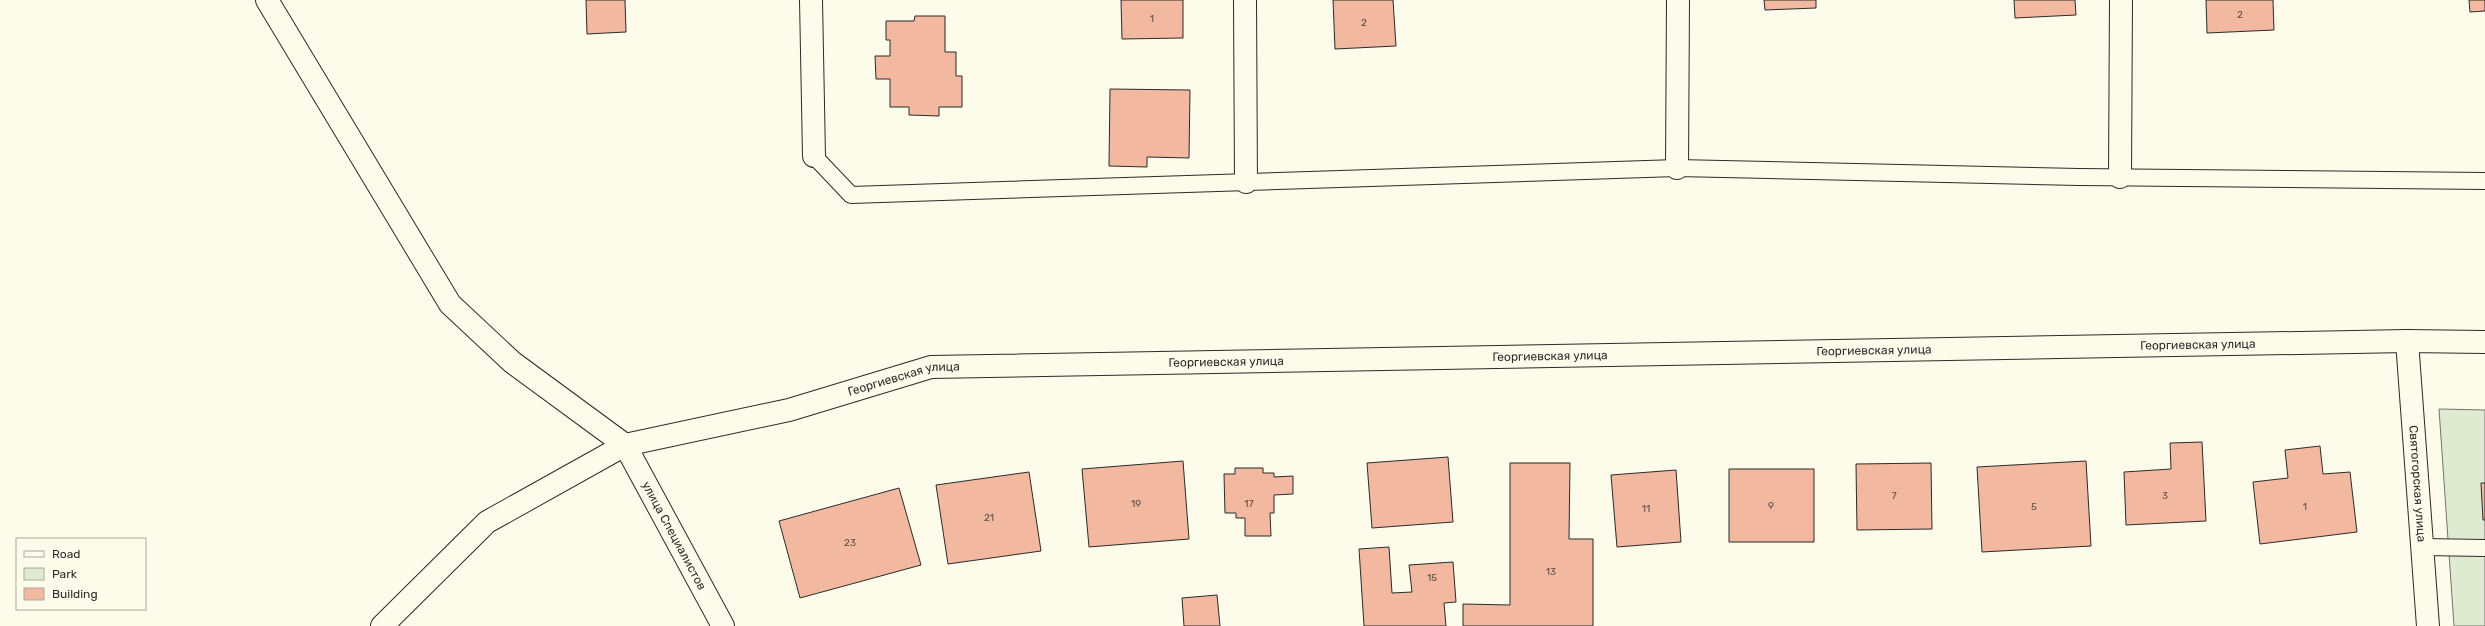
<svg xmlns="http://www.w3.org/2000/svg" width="2485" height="626" font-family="Rubik,sans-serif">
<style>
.green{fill:#deebd1;stroke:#74746e}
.building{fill:#f2b8a0;stroke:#2b2b2b}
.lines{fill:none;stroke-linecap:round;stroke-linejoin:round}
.lane-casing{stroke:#2b2b2b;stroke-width:18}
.street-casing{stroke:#2b2b2b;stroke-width:24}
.lane{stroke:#fdfbea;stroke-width:16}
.street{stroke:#fdfbea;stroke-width:22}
.labels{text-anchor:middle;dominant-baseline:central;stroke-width:3;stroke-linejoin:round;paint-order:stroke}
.number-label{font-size:10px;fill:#5d4e48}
.street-label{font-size:12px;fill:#2b2b2b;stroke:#fdfbea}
</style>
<rect width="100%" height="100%" fill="#fdfbea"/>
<path class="green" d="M2439 409 2485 410V626H2454Z"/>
<path class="building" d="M586 0H625L626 32 587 34Z
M1121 0H1183V38L1122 39Z
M1333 0H1393L1396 46 1335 49Z
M1764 0H1816V8L1765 10Z
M2014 0H2075L2076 15 2015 18Z
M2206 0H2273L2274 30 2207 33Z
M2469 0H2485V11L2470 12Z
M915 16H945V52H956V76H962V107H939V116L909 115V107H890V79H876L875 56H890V40H886V21H914Z
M1110 89 1190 90 1189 158 1147 157V167L1109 166Z
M2202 442 2206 521 2126 525 2124 472 2171 469 2170 443Z
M2320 446 2323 474 2350 472 2357 532 2260 544 2253 482 2288 478 2285 450Z
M1448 457 1453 522 1372 528 1367 463Z
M1183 461 1189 539 1089 547 1082 469Z
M2086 461 2091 546 1982 552 1977 467Z
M1510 463H1570L1569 539H1593V626H1463V604L1510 605Z
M1931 463 1932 529 1857 530 1856 464Z
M1235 468H1263V473H1274V477L1293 476V494L1274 495V513H1270L1271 536H1245V518H1236V513H1225L1224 474H1235Z
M1729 469H1814V542H1729Z
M1676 470 1681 542 1617 547 1611 475Z
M1029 472 1041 551 948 564 936 485Z
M2481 483H2485V520H2483Z
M899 488 921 565 800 598 779 521Z
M1389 547 1392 593 1412 592 1409 565 1453 562 1456 602 1444 603 1446 626H1364L1359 549Z
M1217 595 1220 626H1184L1182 598Z"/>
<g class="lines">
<g class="lane-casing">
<path id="lane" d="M814 156 851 195 1677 168 2079 177 2485 181
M2422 547 2485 548"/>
</g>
<g class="street-casing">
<g id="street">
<path id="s1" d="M267 0 450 304 512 362 625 445 723 626"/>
<path d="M811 0 814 156"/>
<path d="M1245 0 1246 182"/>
<path d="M1677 168 1678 0"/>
<path d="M2120 177 2121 0"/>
<path id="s2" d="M2407 341 2428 626"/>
<path id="s3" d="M382 626 487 522 625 445 789 410 931 367 2407 341 2485 342"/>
</g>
</g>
<use href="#lane" class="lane"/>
<use href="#street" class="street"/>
</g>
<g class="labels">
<g class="number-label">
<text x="2240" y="15">2</text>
<text x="1152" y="19">1</text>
<text x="1364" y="23">2</text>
<text x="1894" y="496">7</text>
<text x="2165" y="496">3</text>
<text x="1136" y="504">19</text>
<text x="1249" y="504">17</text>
<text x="1771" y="506">9</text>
<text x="2034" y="507">5</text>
<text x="2305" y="507">1</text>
<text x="1646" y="509">11</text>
<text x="989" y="518">21</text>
<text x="850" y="543">23</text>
<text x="1551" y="572">13</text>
<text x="1432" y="578">15</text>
</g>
<g class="street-label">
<text stroke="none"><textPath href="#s3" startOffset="1889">Георгиевская улица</textPath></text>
<text stroke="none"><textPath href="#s3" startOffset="1565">Георгиевская улица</textPath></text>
<text stroke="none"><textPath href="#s3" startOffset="1241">Георгиевская улица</textPath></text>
<text stroke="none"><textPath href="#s3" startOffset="917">Георгиевская улица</textPath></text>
<text stroke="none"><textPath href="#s3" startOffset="593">Георгиевская улица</textPath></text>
<text stroke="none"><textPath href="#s2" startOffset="143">Святогорская улица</textPath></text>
<text stroke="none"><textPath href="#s1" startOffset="683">улица Специалистов</textPath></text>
</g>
</g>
<rect x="16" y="538" width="130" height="72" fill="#fdfbea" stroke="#a9a89e"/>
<rect x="24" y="551" width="20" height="6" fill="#fdfbea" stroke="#a9a89e"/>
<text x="52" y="558" font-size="12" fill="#2b2b2b">Road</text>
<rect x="24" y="568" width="20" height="12" fill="#deebd1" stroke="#a9a89e"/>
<text x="52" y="578" font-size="12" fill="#2b2b2b">Park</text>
<rect x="24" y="588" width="20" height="12" fill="#f2b8a0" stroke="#a9a89e"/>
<text x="52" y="598" font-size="12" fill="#2b2b2b">Building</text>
</svg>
